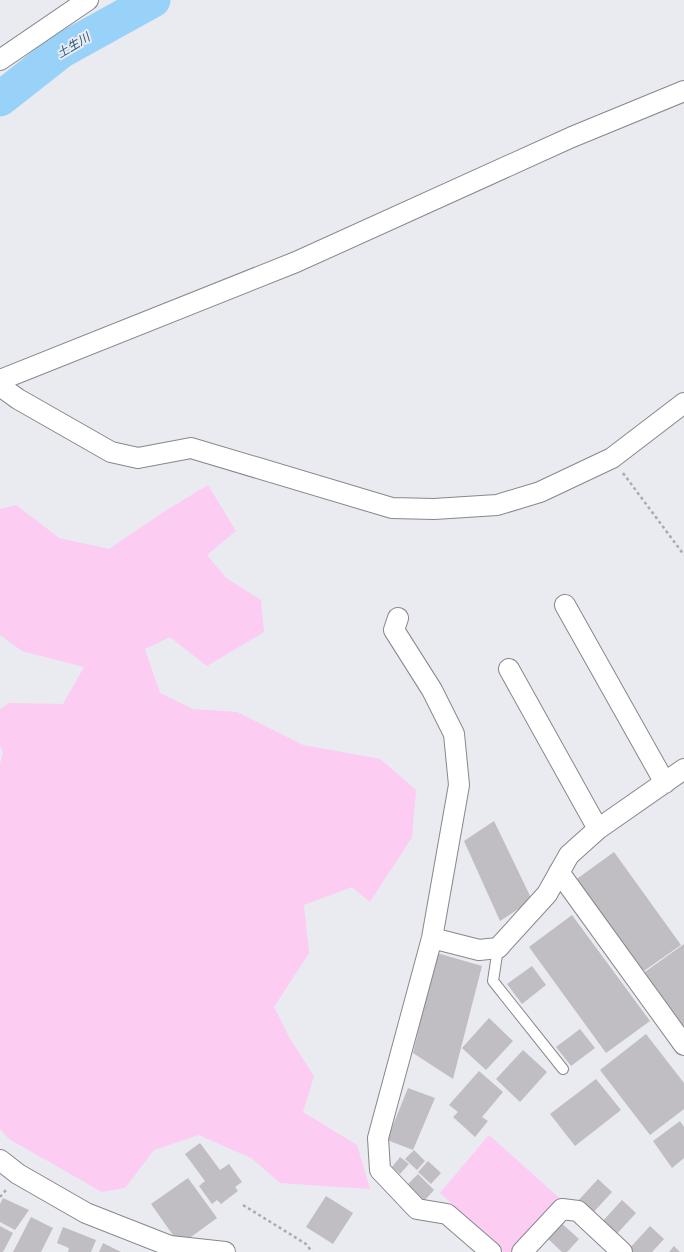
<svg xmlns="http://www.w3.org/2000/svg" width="684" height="1252" font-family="Lato,'Noto Sans JP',sans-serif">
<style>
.green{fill:#fcccf2}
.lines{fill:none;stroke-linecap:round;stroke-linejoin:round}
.river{stroke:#99d2f9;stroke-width:35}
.building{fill:#c0bdc3}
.lane-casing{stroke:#87878d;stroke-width:12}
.street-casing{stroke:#87878d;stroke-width:22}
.path{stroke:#aaaab0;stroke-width:2.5;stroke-dasharray:3 3;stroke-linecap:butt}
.lane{stroke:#fff;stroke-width:10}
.street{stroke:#fff;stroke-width:20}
.labels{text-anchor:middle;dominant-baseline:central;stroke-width:4;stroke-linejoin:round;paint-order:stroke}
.water-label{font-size:12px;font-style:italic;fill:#265b7c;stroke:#eaeaf1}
</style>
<rect width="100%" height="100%" fill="#eaeaf1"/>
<path class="green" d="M208 485 236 531 207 555 226 578 261 600 264 632 207 666 170 637 145 649 160 693 193 709 237 712 303 745 380 759 416 790 412 837 370 902 352 887 304 905 309 953 274 1007 289 1037 314 1076 303 1112 357 1145 370 1189 280 1183 251 1158 199 1135 154 1150 125 1188 102 1192 9 1139 0 1129V764L3 752 0 746V709L9 703 63 704 84 667 22 651 0 635V509L16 505 59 538 109 549 162 513Z
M489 1135 564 1202 516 1252H503L440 1193Z"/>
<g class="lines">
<path class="river" d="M0 99 61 51 153 0"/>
</g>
<path class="building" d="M494 821 532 900 500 921 464 841Z
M614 852 681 945 641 973 574 881Z
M572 915 650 1021 606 1053 529 947Z
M684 944V1032L642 974Z
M437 953 482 966 453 1079 413 1053Z
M532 966 546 985 522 1004 507 984Z
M489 1018 513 1041 486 1070 462 1048Z
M580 1029 595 1048 571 1066 556 1047Z
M646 1034 684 1083V1109L650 1135 600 1070Z
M523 1050 547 1072 520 1102 496 1079Z
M479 1071 503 1092 482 1117 488 1121 475 1137 453 1117 458 1112 449 1105Z
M596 1079 621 1110 575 1146 550 1114Z
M408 1088 435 1098 413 1150 387 1140Z
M680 1121 684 1127V1158L672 1168 653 1141Z
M200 1143 220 1170 229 1164 242 1182 235 1187 238 1191 221 1204 217 1200 212 1204 199 1186 205 1181 185 1154Z
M414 1150 425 1161 417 1170 405 1159Z
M400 1157 409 1164 400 1174 392 1167Z
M428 1161 441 1173 431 1184 418 1172Z
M418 1174 434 1190 424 1201 407 1185Z
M188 1178 217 1218 180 1245 151 1204Z
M598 1179 612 1192 590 1216 576 1203Z
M326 1196 353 1213 333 1244 306 1227Z
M3 1198 29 1210 15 1230 0 1222V1204Z
M622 1200 636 1213 614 1237 600 1224Z
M31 1217 53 1228 41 1252H13Z
M559 1221 579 1239 567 1252H562L545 1236Z
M0 1226 13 1233 3 1252H0Z
M650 1226 664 1239 652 1252H630L628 1250Z
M63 1227 96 1240 91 1252H68L69 1248 57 1243Z
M103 1243 121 1252H99Z
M674 1246 680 1252H669Z"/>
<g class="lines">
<g class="lane-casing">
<path id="lane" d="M498 948 493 981 563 1069"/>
</g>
<g class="street-casing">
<path id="street" d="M0 60 88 0
M0 380 296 262 572 137 684 91
M0 386 18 399 111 452 138 458 191 448 392 508 434 509 497 505 540 492 612 458 684 403
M565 605 665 783
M398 618 394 630 432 690 454 734 459 785 432 938 378 1138 380 1170 417 1209 447 1214 491 1252
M509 669 598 829
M559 872 684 1045
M432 938 479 950 498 948 547 894 569 855 598 829 684 769
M0 1160 18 1174 86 1213 170 1246 225 1252
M522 1252 562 1209 578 1211 622 1252"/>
</g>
<path class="path" d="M623 473 684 555
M0 1197 6 1190
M243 1205 306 1244 312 1252"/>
<use href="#lane" class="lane"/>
<use href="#street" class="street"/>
</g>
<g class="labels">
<g class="water-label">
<text transform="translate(73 45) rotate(-31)">土生川</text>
</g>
</g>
</svg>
